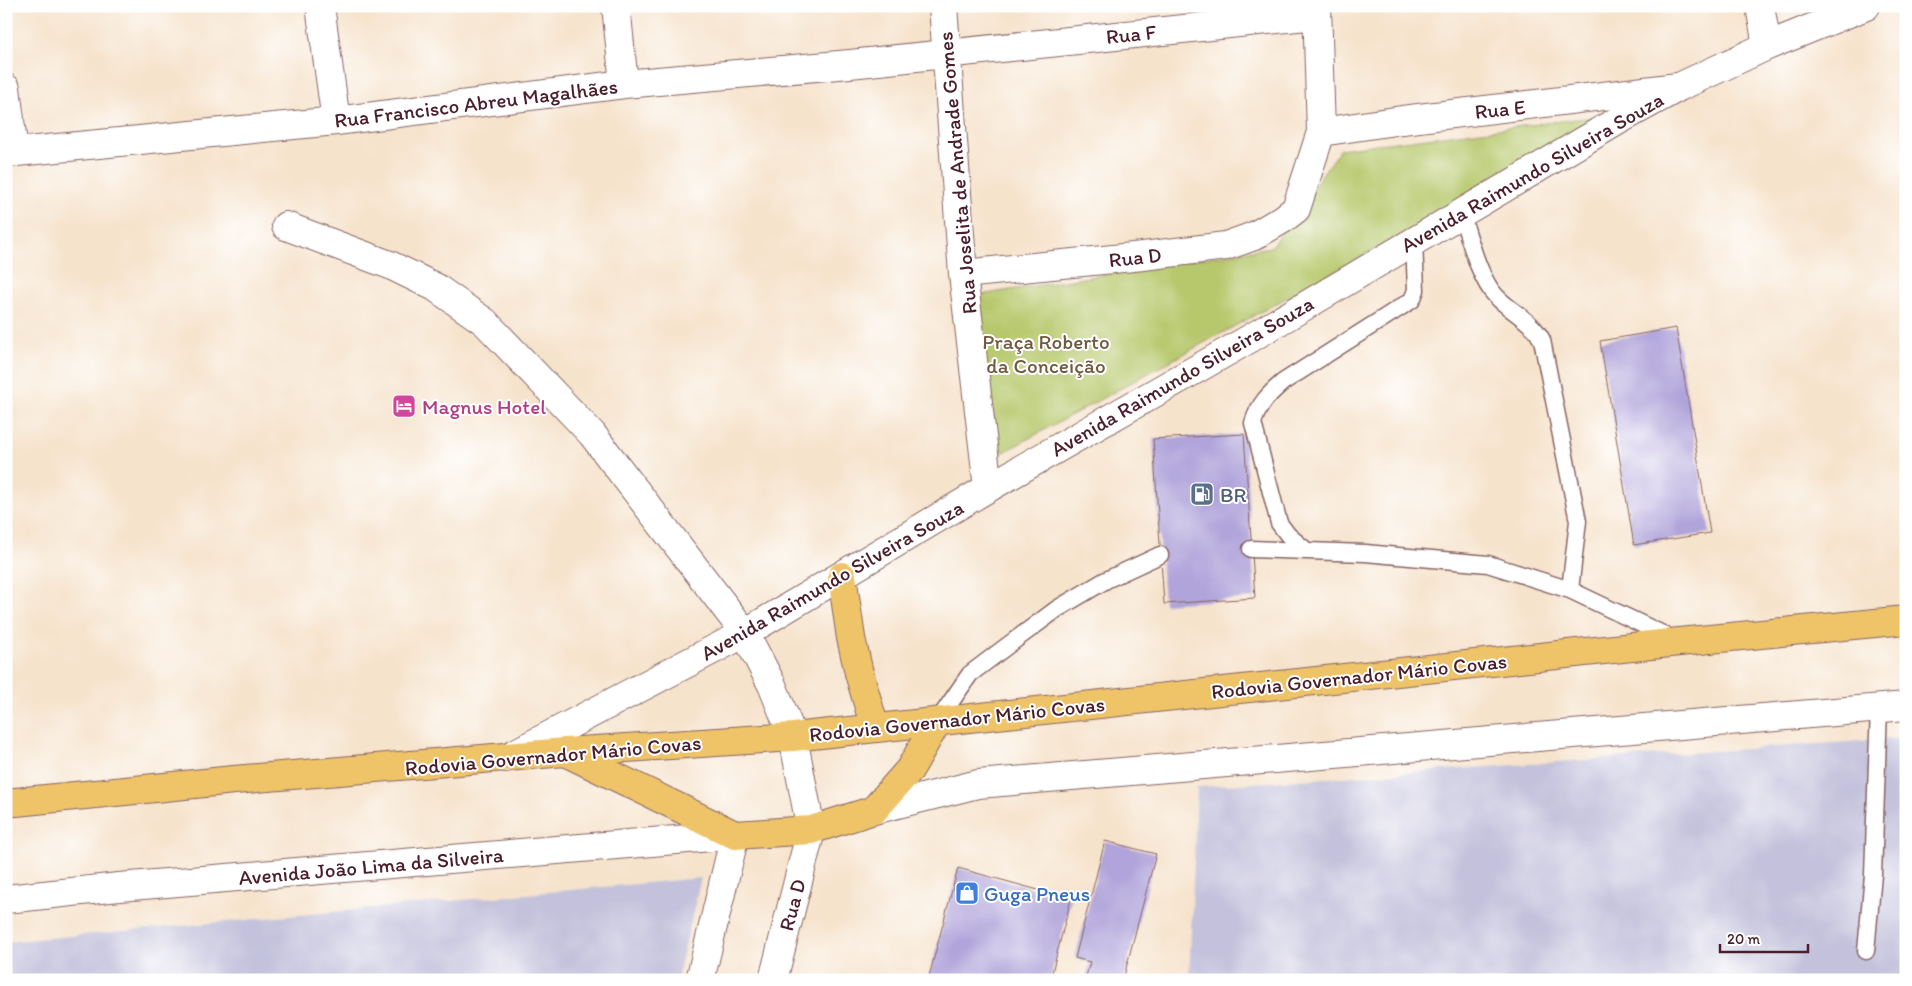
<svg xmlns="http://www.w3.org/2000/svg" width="1912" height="986" font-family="Itim,sans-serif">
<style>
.industrial{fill:#c3c1db}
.green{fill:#b7c86c;stroke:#80744c}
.building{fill:#b0a4da}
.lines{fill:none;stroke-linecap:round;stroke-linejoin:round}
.service-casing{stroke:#866463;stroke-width:19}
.minor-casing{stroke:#866463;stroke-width:30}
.tertiary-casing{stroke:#866463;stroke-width:30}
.trunk-casing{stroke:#866463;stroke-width:30}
.service{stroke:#fff;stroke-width:16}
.minor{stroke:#fff;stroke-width:28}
.tertiary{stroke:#fff;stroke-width:28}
.trunk{stroke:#efc469;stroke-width:28}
.labels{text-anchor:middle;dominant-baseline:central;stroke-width:4;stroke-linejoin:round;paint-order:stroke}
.street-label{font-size:21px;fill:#4a1f2b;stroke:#fff}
.park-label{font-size:21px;fill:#705a42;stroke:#fff}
.hotel-label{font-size:21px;fill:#b23c85;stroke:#fff;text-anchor:start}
.service-label{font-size:21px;fill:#4e5e75;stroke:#fff;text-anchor:start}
.shop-label{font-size:21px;fill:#366cbe;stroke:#fff;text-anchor:start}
</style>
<rect width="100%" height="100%" fill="#fff"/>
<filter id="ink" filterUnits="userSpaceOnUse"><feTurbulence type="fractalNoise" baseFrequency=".02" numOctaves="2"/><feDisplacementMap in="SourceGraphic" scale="10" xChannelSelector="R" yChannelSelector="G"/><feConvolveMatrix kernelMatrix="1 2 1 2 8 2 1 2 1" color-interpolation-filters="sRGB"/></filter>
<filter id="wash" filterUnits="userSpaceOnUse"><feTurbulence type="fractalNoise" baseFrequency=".0096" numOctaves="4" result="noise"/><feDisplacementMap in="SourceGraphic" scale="20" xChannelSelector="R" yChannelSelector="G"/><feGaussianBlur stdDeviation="1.12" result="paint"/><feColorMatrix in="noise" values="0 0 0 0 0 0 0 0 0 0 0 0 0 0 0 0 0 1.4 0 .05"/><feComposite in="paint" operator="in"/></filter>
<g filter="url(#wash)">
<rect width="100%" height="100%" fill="#f6e3cc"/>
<path class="industrial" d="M1906 738V980H1189L1197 787Z
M701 878 677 980H6V942Z"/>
<path class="green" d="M1625 113 993 458 968 297 1271 247 1340 149Z"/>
<g id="blocks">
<path class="building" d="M1676 328 1710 533 1634 545 1600 341Z
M1244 434 1255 598 1164 604 1153 439Z
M1105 841 1156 854 1123 980H1085L1090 962 1075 958Z
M958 868 1071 899 1050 980H928Z"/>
</g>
</g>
<g filter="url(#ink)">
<use href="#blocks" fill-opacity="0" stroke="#866463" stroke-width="1"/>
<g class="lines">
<g class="service-casing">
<path id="service" d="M1461 213C1469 236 1479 278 1495 295 1509 311 1532 320 1542 340L1578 521 1570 590
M1251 549 1365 553 1488 564 1570 590 1675 640
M1307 551 1288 535 1279 523 1253 423C1259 404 1268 395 1283 382L1412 300 1416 290 1414 241
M937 722 970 674 1007 646 1057 609 1106 580 1160 555
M1866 951 1873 875 1879 708"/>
</g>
<g class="minor-casing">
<path id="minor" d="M320 6 336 121
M616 6 624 84
M943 6 963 274 988 488
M1760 6 1767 46
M6 88 14 152
M1321 132 1402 120 1678 87
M6 153 336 121 624 84 850 64 1316 15
M286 226 390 265 435 287 485 322 592 434 745 633 772 685 793 737 811 830 773 980
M963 274 1143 256 1226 246 1254 236 1283 219 1296 209 1321 132 1317 6
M874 810 978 784 1906 706
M6 899 119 887 735 835 700 980"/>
</g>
<g class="tertiary-casing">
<path id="tertiary" d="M506 758 745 633 988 488 1244 342 1619 120 1679 87 1767 46 1866 6"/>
</g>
<g class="trunk-casing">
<path id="trunk" d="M842 576 851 638 859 673 875 728
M567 753 735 835 811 830 874 810 910 769 937 722
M6 803 234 780 565 752 793 737 1679 642 1906 620"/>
</g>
<use href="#service" class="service"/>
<use href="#minor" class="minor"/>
<use href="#tertiary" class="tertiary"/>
<use href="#trunk" class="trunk"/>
</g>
</g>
<defs>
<g id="hotel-square" transform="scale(1.25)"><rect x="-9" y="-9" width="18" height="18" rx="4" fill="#d1479c" stroke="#fff"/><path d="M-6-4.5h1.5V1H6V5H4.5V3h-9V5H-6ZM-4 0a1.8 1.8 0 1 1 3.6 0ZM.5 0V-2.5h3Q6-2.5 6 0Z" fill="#fff"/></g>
<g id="fuel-square" transform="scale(1.25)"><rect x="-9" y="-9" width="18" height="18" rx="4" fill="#5c6f8a" stroke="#fff"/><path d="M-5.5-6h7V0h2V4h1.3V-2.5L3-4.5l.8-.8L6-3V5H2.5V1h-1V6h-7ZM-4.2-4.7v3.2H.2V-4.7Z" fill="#fff"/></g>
<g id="shop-square" transform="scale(1.25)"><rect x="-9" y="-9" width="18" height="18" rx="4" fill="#3f7fe0" stroke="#fff"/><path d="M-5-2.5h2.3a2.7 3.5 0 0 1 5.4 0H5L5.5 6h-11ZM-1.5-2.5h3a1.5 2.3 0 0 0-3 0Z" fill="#fff"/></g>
</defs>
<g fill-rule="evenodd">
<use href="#hotel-square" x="404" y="406"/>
<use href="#fuel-square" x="1202" y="494"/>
<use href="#shop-square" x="967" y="893"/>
</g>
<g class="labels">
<g class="street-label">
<text transform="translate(1131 34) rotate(-6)">Rua F</text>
<text transform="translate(476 103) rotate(-7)">Rua Francisco Abreu Magalhães</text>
<text transform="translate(1500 109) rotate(-6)">Rua E</text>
<text transform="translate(1532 172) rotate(-30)">Avenida Raimundo Silveira Souza</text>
<text transform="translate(957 173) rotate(-95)">Rua Joselita de Andrade Gomes</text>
<text transform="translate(1135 257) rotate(-6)">Rua D</text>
<text transform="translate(1182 376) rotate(-30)">Avenida Raimundo Silveira Souza</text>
<text transform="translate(832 580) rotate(-30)">Avenida Raimundo Silveira Souza</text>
<text transform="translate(1359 676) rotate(-6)">Rodovia Governador Mário Covas</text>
<text transform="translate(957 719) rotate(-6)">Rodovia Governador Mário Covas</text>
<text transform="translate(553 755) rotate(-5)">Rodovia Governador Mário Covas</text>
<text transform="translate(371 866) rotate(-5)">Avenida João Lima da Silveira</text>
<text transform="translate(792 905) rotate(-75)">Rua D</text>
</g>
<g class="park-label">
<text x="1046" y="341">Praça Roberto<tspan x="1046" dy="24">da Conceição</tspan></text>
</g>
<g class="hotel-label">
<text x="422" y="406">Magnus Hotel</text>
</g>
<g class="service-label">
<text x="1220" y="494">BR</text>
</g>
<g class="shop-label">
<text x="984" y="893">Guga Pneus</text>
</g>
</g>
<rect width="1912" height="986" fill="none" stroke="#fff" stroke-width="25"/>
<path d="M1720 944v8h88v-8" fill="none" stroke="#4a1f2b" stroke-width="2.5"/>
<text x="1727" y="944" font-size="15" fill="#4a1f2b" stroke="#ffffff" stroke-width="4" paint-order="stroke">20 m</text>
</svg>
